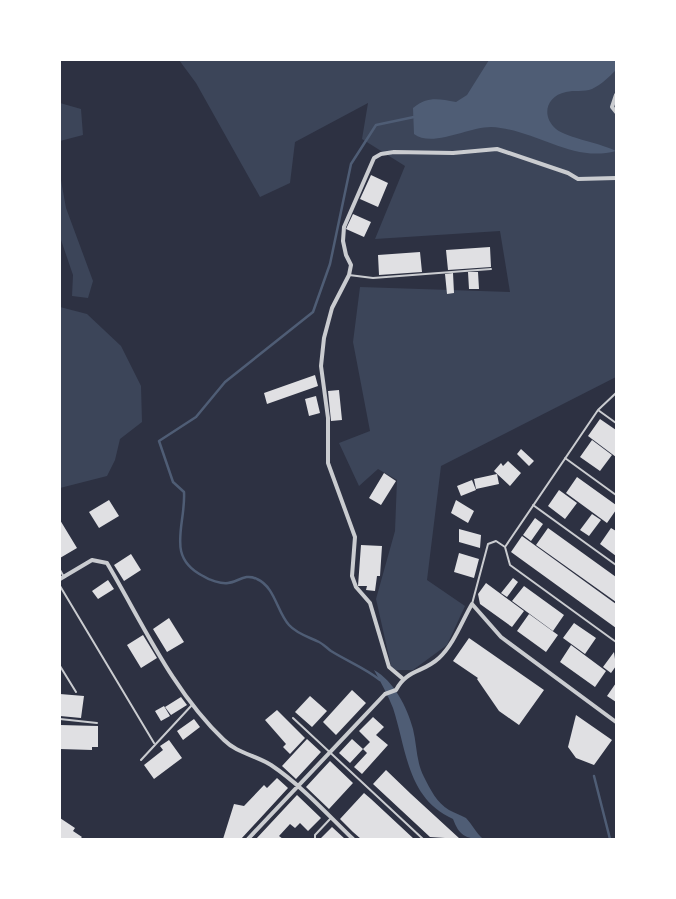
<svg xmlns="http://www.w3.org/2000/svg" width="676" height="899" font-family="'Exo 2',sans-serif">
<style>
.green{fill:#3c4559}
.water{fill:#4f5d75}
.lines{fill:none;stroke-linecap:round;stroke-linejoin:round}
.stream{stroke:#4f5d75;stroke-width:2.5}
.building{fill:#e0e0e3}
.service{stroke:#caccd0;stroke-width:2}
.minor{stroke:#caccd0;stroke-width:4}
</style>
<rect width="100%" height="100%" fill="#2d3142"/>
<path class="green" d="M179 60H616V377L441 466 427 580 465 606 447 645 413 670H392L376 599 395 531 397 480 378 469 359 486 339 443 370 431 353 342 360 287 510 292 500 231 375 239 405 166 362 139 368 103 295 142 290 183 260 197 196 83Z
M60 103 81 109 83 135 60 141Z
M60 175 66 208 93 281 88 298 72 296 73 275 60 237Z
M60 307 87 314 121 346 141 386 142 422 120 439 115 460 107 476 60 488Z"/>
<path class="water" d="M489 60H616V70C609 77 602 84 592 89 584 92 574 90 566 92 546 96 541 116 556 129 567 138 604 144 616 151 571 163 536 129 491 127 468 127 432 148 414 134L413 108C428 96 438 99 456 102L467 95Z
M374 670C394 681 407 707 413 729 417 745 416 762 424 777 430 789 437 803 449 810 454 813 461 815 466 818 472 824 476 833 483 839 465 839 459 835 453 819 407 798 407 751 393 708 388 695 381 683 374 670Z"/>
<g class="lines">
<path class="stream" d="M380 680C365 668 347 661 331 651 327 648 323 644 319 642 309 637 297 634 289 625 277 612 275 587 257 579 245 573 238 582 228 583 221 584 209 580 203 576 165 557 186 525 184 492L173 482 159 441 196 417 225 382 313 312 330 264 351 164 376 125 414 117
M594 776 610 839"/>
</g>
<path class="building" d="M371 175 388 183 378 207 360 199Z
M353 214 371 222 364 237 346 229Z
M490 247 491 267 448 270 446 250Z
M420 252 422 272 379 275 378 255Z
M468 272H478L479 289H469Z
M453 273 454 293 447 294 445 274Z
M315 375 318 386 267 404 264 393Z
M339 390 342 420 331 421 328 391Z
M316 396 320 413 309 416 305 399Z
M600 419 616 430V457L588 436Z
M592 440 612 455 600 471 580 457Z
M521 449 534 461 529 466 517 454Z
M508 461 521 473 510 486 494 471 501 463 503 466Z
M384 473 396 481 381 505 369 498Z
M497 474 499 484 476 489 474 479Z
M577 477 616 505V510L607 523 566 493Z
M472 480 476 490 461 496 457 486Z
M559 490 577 503 565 519 548 506Z
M109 500 119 516 99 528 89 512Z
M456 500 474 511 468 523 451 513Z
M592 514 601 520 589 536 580 530Z
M535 518 543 524 531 541 523 535Z
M60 520 77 548 60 558Z
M548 528 616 577V602L536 545Z
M611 528 616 531V556L600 544Z
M459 529 481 535 480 548 459 542Z
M522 536 616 604V628L511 552Z
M361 545 382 546 380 576H377L375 591 366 590 367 586H358Z
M459 553 479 559 474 578 454 572Z
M131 554 141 570 124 581 114 565Z
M513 578 518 582 507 597 501 593Z
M108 580 114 589 98 599 92 591Z
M486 583 524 611 512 627 480 604 478 594Z
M524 586 564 615 553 631 512 601Z
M529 614 558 635 546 652 517 631Z
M169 618 184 642 167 652 153 629Z
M574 623 596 638 585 654 563 638Z
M143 635 157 658 141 668 127 645Z
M469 638 544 690 519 725 499 711 477 679 478 678 453 661Z
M571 645 606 671 595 687 560 662Z
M614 652 616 666 611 673 603 667Z
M616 683V702L607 696Z
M352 690 366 703 336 735 323 722Z
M60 694 84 696 81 718 60 716Z
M310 696 327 711 312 727 295 712Z
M181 697 187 705 171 715 165 707Z
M164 706 170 716 161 721 155 711Z
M277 710 305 738 290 754 283 747 286 744 265 720Z
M576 715 612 740 594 765 576 758 568 747Z
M373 717 384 727 376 735 388 745 362 774 354 767 367 753 363 749 370 742 359 731Z
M194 719 200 727 183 740 177 731Z
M60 725 98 726V747H92V750L60 749Z
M307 739 321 752 296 779 282 766Z
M352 739 363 749 350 763 339 753Z
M169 740 182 758 154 779 144 765 163 750 160 746Z
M330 761 353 783 329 809 306 787Z
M386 770 411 794 460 839 430 837 373 784Z
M277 778 288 788 241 839H223L234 804 244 806 264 785 267 788Z
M364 793 371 799 414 839H361L353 832 340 819Z
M297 795 321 818 308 831 300 823 295 828 290 824 279 836 283 839H256Z
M60 818 75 828 73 831 82 837 80 839H60Z
M332 827 345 839H320Z"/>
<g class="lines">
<path class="service" d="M349 275 373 278 491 269
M598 410 616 423
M565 458 616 495
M533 505 616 565
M505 547 598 410 616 393
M60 570 64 577
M60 586 154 743
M472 604 488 544 496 541 505 547 510 565 616 642
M60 666 76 692
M293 718 423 839
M60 719 97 723
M141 760 192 705
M315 839V835L331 818"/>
<path class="minor" d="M616 95 612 107 616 112
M60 579 92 560 107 563C142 622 173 692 224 740 237 753 255 755 271 765 301 785 327 814 353 839
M402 678 389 667 370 603 356 587 352 576 355 537 328 463V418L321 366 324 338 332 308 349 275 351 265 346 255 343 241 344 227 374 158 381 154 394 152 453 153 497 149 568 173 578 179 616 178
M248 839 385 694 396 690C407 669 423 673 439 658 454 644 462 621 472 604L501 637 616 722"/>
</g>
<rect width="676" height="899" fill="none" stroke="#ffffff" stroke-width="122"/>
</svg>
